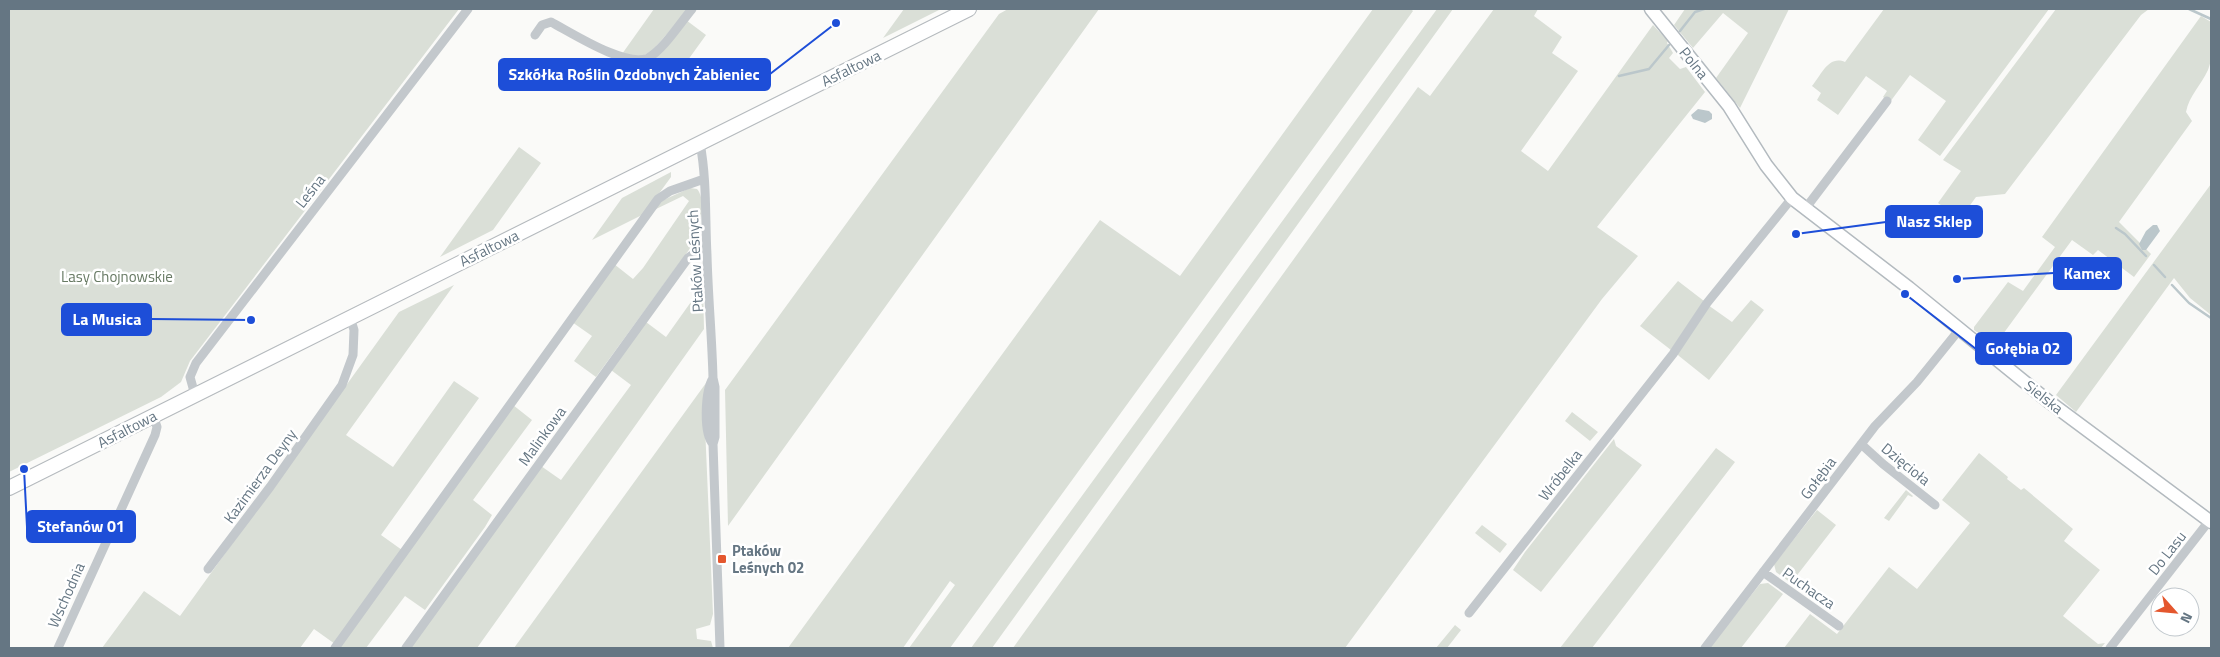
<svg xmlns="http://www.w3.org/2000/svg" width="2220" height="657" font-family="'Titillium Web',sans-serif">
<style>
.green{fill:#dadfd7}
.water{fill:#bbc7cb}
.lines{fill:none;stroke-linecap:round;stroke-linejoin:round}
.stream{stroke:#bbc7cb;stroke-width:2.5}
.secondary-casing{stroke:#b3babf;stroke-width:15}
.primary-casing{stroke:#b5babe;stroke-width:16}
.street{stroke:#c3c8cc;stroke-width:9}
.secondary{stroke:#fff;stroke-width:12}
.primary{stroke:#fff;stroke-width:14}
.poi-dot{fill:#e4572e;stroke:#fff;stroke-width:2}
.labels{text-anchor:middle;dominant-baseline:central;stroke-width:5;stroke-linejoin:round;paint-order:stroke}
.street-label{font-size:15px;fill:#657683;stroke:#fff}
.park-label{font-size:15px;fill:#687a64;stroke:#fff}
.poi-label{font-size:15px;font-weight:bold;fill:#657683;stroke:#fff;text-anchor:start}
.leader{fill:none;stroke:#1d4ed8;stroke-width:2}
.callout-dot{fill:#1d4ed8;stroke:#fff;stroke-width:2}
.callout{fill:#1d4ed8;stroke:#1d4ed8;stroke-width:2}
.callout-label{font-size:16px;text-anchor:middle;font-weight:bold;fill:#fff}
</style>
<rect width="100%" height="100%" fill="#fafaf8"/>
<path class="green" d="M9 9H459L190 361 181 382 161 397 9 472Z
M654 9H689L651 52 641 56 622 54Z
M904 9H941L883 38Z
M1008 9H1099L728 526 725 390 999 14Z
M1373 9H1411L1413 11 950 648H909L955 585 950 581 903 648H788L1100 220 1180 276Z
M1437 9H1453L992 648H971Z
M1494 9H1538L1534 16 1562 37 1552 53 1578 71 1521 151 1548 171 1653 25 1668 41 1667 43 1673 53 1669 58 1680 69 1686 67 1705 92 1597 227 1638 256 1602 299 1345 648H1013L1418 87 1430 96Z
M1685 9H1789L1740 108 1716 78 1748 33 1723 13 1693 48 1674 25Z
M1884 9H2049L1940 156 1918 140 1946 101 1910 75 1890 102 1883 97 1887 91 1866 76 1838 115 1817 100 1821 93 1812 86C1821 76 1828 55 1845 62Z
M2056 9H2149L2141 15 2005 194 1976 197 1960 219 1938 203 1961 171 1943 160Z
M2201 16 2211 22C2211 37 2214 55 2208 70 2201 85 2189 96 2186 112L2192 121 2119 222 2151 254 2134 277 2098 250 2093 255 2072 240 1995 345 1974 330V327L2008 282 2023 291 2055 247 2042 237Z
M686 20 706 35 667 89 644 72Z
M519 147 541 163 493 230 440 257Z
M671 172V177L644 214 592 240 622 198Z
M2211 184V315L2190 298 2174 278 2076 412 2056 395Z
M690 188 697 189C707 200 700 231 694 243L596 377 574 361 592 336 572 322 614 264 633 279 643 268 689 201 683 196 654 210 659 202Z
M1678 281 1704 301 1671 350 1640 326Z
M454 285 346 435 393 467 454 381 479 398 381 535 402 550 335 644 314 629 300 648H102L144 591 180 616 399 312Z
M703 285 704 329 477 648H410L541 466 561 480 631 385 611 370 646 322 666 337Z
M1751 300 1764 310 1709 380 1679 356 1677 354 1708 305 1732 322Z
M706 383 704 402 713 614 710 625 696 629 697 639 711 641 713 648H514Z
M513 405 532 420 473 500 492 515 485 527 425 610 405 596 366 648H338Z
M1572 412 1598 432 1590 441 1565 421Z
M1614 439 1616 446 1642 465 1541 592 1513 570 1525 552Z
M1716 448 1735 462 1592 648H1560Z
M1979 453 2008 477 2007 479 2021 490 2024 488 2073 529 2064 541 2100 570 2063 616 2098 644 2105 643 2101 648H1784L1810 614 1837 634 1889 567 1917 589 1970 523 1942 500Z
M1906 490 1913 496 1912 497 1908 495 1889 521 1884 518Z
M1817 510 1836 525 1791 583 1776 572 1774 564Z
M1482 525 1507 544 1500 553 1475 533Z
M1768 583 1783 594 1741 648H1709L1760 584Z
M1455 625 1461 630 1447 648H1436Z"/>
<path class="water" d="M1698 109 1709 111 1712 114V119L1705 123 1693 119 1691 115Z
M2153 225H2157L2160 231 2146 250H2142L2139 244 2146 231Z"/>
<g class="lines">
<path class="stream" d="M2189 9 2211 19
M1680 31 1695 12 1704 9
M1619 76 1649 69 1669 45
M2116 228 2125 234 2146 256
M2154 265 2165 277
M2172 285 2189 303 2211 318"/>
<g class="secondary-casing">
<path id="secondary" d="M1651 9 1729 106 1766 165 1792 198 1909 288 2048 401 2211 522"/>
</g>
<g class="primary-casing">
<path id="primary" d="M9 488 969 9"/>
</g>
<path class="street" d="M535 35 542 25 551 22C572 33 626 68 648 58 663 50 681 22 692 9
M700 143C707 180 705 218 707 255 708 296 712 337 713 378L715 387V437L713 444 720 648
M1805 209 1887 101
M195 395 190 377 196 363 468 9
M713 444C703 433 705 391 713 378
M1861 444 1883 464 1935 505
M208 569 270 487 342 385 353 355 354 330 350 317
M1763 572 1839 626
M1469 613 1673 354 1707 303 1792 198
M58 648 155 435 157 427 153 415
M335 648 658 199 670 191 704 179
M406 648 688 258 706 245
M1705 648 1875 426 1917 382 1959 330
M2110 648 2209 521"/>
<use href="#secondary" class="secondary"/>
<use href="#primary" class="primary"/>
</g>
<rect class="poi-dot" x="717" y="554" width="10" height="10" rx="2.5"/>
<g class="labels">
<g class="street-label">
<text transform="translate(1694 63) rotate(51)">Polna</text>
<text transform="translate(851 68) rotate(-26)">Asfaltowa</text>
<text transform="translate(310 191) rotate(-52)">Leśna</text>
<text transform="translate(489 248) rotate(-26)">Asfaltowa</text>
<text transform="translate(695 261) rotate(-93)">Ptaków Leśnych</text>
<text transform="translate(2044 397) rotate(38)">Sielska</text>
<text transform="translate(127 429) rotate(-27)">Asfaltowa</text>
<text transform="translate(542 436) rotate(-54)">Malinkowa</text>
<text transform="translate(1906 464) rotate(39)">Dzięcioła</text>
<text transform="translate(1560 475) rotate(-52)">Wróbelka</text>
<text transform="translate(260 476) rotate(-54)">Kazimierza Deyny</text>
<text transform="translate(1818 478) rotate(-53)">Gołębia</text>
<text transform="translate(2167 553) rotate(-52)">Do Lasu</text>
<text transform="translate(1809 588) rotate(35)">Puchacza</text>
<text transform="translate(66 595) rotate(-66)">Wschodnia</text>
</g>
<g class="park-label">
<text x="117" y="276">Lasy Chojnowskie</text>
</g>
<g class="poi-label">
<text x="732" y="550">Ptaków<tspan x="732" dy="17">Leśnych 02</tspan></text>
</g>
</g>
<path class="leader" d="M836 23L770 74M1796 234L1886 222M1957 279L2054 273M251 320L151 319M1905 294L1976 349M24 469L27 527"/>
<g class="callout-dot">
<circle cx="836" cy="23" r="5"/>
<circle cx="1796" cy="234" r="5"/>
<circle cx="1957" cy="279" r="5"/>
<circle cx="251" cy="320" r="5"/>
<circle cx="1905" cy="294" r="5"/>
<circle cx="24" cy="469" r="5"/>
</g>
<g class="callout">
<rect x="499" y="59" width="271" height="31" rx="5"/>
<rect x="1886" y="206" width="96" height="31" rx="5"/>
<rect x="2054" y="258" width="67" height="31" rx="5"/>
<rect x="62" y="304" width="89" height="31" rx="5"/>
<rect x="1976" y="333" width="95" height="31" rx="5"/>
<rect x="27" y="511" width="108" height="31" rx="5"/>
</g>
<g class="callout-label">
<text x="634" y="80">Szkółka Roślin Ozdobnych Żabieniec</text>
<text x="1934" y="227">Nasz Sklep</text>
<text x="2087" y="279">Kamex</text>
<text x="107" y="325">La Musica</text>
<text x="2023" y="354">Gołębia 02</text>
<text x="81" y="532">Stefanów 01</text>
</g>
<rect width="2220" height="657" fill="none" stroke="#657683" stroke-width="20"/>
<g transform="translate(2175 612) rotate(117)"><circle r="24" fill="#ffffff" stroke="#c1c8cd"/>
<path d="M0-4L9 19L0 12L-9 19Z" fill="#e4572e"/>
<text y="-8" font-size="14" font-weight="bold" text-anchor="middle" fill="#657683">N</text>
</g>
</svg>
